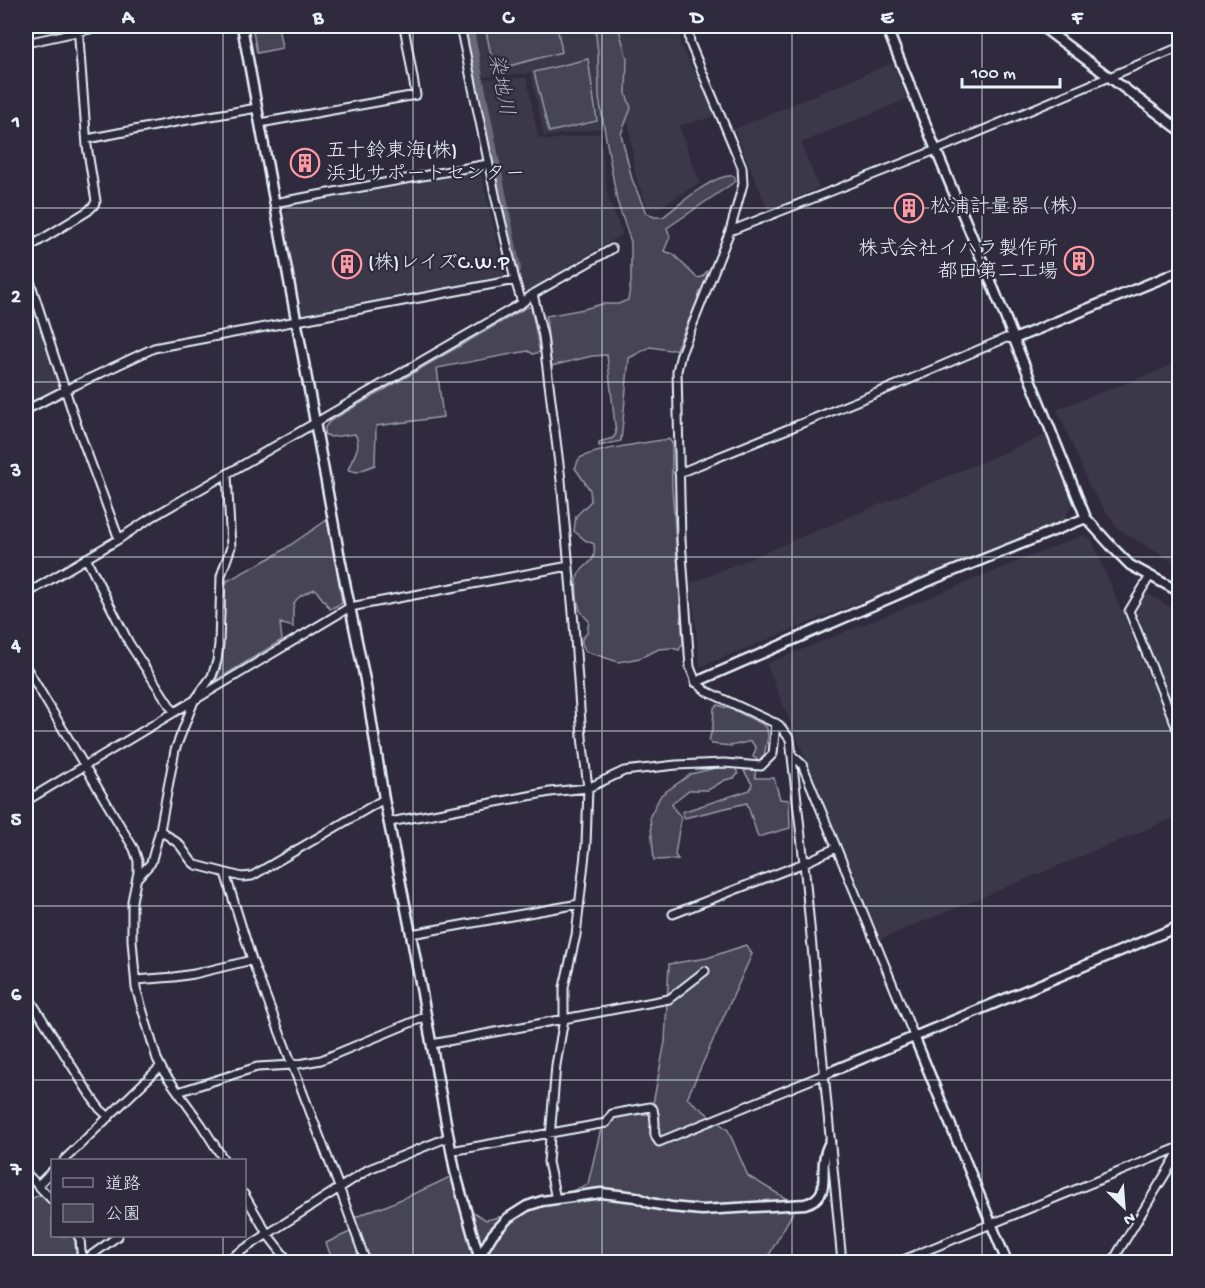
<svg xmlns="http://www.w3.org/2000/svg" width="1205" height="1288" font-family="'Gochi Hand','Klee One',sans-serif">
<style>
.built{fill:#3b3749}
.green{fill:#464455;stroke:#979aa6;stroke-width:1.5}
.lines{fill:none;stroke-linecap:round;stroke-linejoin:round}
.river{stroke:#696978;stroke-width:12}
.minor-casing{stroke:#e8f1f8;stroke-width:11}
.tertiary-casing{stroke:#e8f1f8;stroke-width:13}
.minor{stroke:#2f2a3d;stroke-width:7}
.tertiary{stroke:#2f2a3d;stroke-width:8}
.grid{fill:none;stroke:#e8f1f8;stroke-width:1.5;stroke-opacity:0.55}
.labels{text-anchor:middle;dominant-baseline:central;stroke-width:4.5;stroke-linejoin:round;paint-order:stroke}
.poi-label{font-size:20px;fill:#e8f1f8;stroke:#2f2a3d;text-anchor:start}
.water-label{font-size:21px;font-style:italic;fill:#afb4be;stroke:#2f2a3d}
.neatline{fill:none;stroke:#e8f1f8;stroke-width:2}
.grid-label{font-size:20px;text-anchor:middle;font-weight:bold;fill:#e8f1f8}
</style>
<rect width="100%" height="100%" fill="#2f2a3d"/>
<filter id="ink" filterUnits="userSpaceOnUse"><feTurbulence type="fractalNoise" baseFrequency=".0167" numOctaves="2"/><feDisplacementMap in="SourceGraphic" scale="12" xChannelSelector="R" yChannelSelector="G"/><feConvolveMatrix kernelMatrix="1 2 1 2 8 2 1 2 1" color-interpolation-filters="sRGB"/></filter>
<g filter="url(#ink)">
<path class="built" d="M471 26H682L680 43 716 116 679 126 700 183 658 208 647 207 635 175 629 124 544 137 531 73 481 77Z
M892 63 907 99 801 143 819 188 768 210 734 129Z
M527 78 538 137 548 140 600 133 608 199 623 234 522 294 480 79Z
M478 171 481 174 505 273 501 279 305 317 300 313 284 214 290 206Z
M26 287 61 386 26 403Z
M1179 360V566L1117 528 1091 490 1057 409 1158 371Z
M1046 435 1073 503 1064 520 700 667 691 583Z
M1083 535 1091 538 1179 748V816L881 939 766 664Z
M1145 592 1179 612V722L1135 615Z"/>
<path class="green" d="M252 26H278L282 48 257 53Z
M485 26H557L562 52 494 70Z
M595 26H618L627 58 626 94 631 108 621 134 632 179 646 213 654 217H663C678 206 715 172 734 176L736 181 667 228 670 237 664 251 673 254 697 278 702 277 707 271 710 273 676 349 670 350 650 347 629 358 621 441 599 446V442L613 438 616 434 607 355 592 356 551 366 546 316 584 309 602 304H618L628 300 631 282V242L617 201 599 98 598 54Z
M588 59 597 121 549 132 534 72Z
M527 307H531L540 352 533 354 528 351 437 368 443 417 376 426 375 465 357 472 348 470C352 457 363 447 355 434L331 437 324 434 325 427 330 421Z
M669 439 672 443V486L683 643 679 650 672 648 659 649 640 658 618 662 585 651 582 643V639L587 633 589 621C586 618 582 614 580 610 577 601 574 579 580 572 590 560 596 563 594 544L585 540 574 531 576 516 591 501 590 490 575 468C576 467 578 460 579 459 586 451 655 441 669 439Z
M327 520 337 568 342 603 330 609 315 589C290 599 293 602 293 627L280 623 282 640 215 681 220 671 222 658 225 606 223 590 227 581 277 554Z
M718 705 736 711 764 725 767 728 768 737 763 760H758L753 757 756 748 751 741 731 746 712 744 709 741 713 726 714 708Z
M728 765 735 767 738 774 734 778 725 780 708 790H689L672 803 674 809 681 817 675 855 678 859 654 860 650 816 661 795 691 774Z
M756 766 755 778H774L780 799 789 800 790 828 758 837 747 803 684 818 682 812 750 790 752 784 744 771Z
M746 945 752 954 687 1098 728 1130 748 1176 797 1205 765 1262H367L351 1219 380 1207 381 1208 429 1187 456 1174 464 1206 486 1220 530 1210 588 1184 604 1116 651 1114 665 1042 669 964 707 958Z
M44 1194 52 1204V1236H74L77 1260 79 1262H26V1200Z
M352 1231 365 1262H333L326 1243Z"/>
<g class="lines">
<path class="river" d="M467 26 515 269"/>
<g class="minor-casing">
<path id="minor" d="M460 26 496 199 515 280 522 303
M691 26 689 34 690 43 742 167 743 184 730 231 681 354 677 371 681 540 690 667 696 682 706 691 779 725 790 739 804 863 842 1262
M26 43 104 26
M260 123 416 95 404 26
M87 139 176 122 257 108
M274 203 488 164
M730 231 936 150 1180 47
M26 249 88 211 94 205 96 201 87 146 78 26
M26 269 76 423 119 539
M533 294 612 249
M26 410 65 390 154 348 164 346 515 280
M679 473 899 384 1006 338 1014 339
M86 558 129 643 174 712
M1150 576 1129 611 1180 736
M26 594 119 539 149 519 522 303 533 294 543 336 561 480 574 624 582 737 588 788 586 845 576 935 564 987V1019L556 1065 548 1162 556 1199
M26 667 134 849 138 861V872L132 901V940L136 988 157 1059 163 1071 201 1124 224 1160
M792 755 802 764 914 1036
M26 801 350 607 569 566
M390 822 550 792 588 788 624 771 676 765 724 763 761 766 773 754 776 723
M160 830 179 844 192 862 196 865 242 877 252 876 384 799
M225 873 252 960 339 1187 366 1262
M138 877 151 863 160 830 175 750 194 701 212 676 217 661 219 644 221 576 231 547 227 474
M673 914 804 863 836 848
M411 934 579 904
M136 980 174 977 194 974 252 960
M26 993 92 1098 100 1109 109 1117
M432 1044 669 999 705 971
M178 1092 257 1067 293 1065 321 1060 427 1016
M451 1151 606 1123 612 1114 650 1107 653 1109C654 1113 655 1119 655 1123 655 1132 653 1135 659 1142L825 1074
M64 1160 160 1067
M26 1173 52 1200
M38 1185 52 1171
M244 1194 268 1235 289 1262
M78 1236 80 1239 82 1262
M82 1262 118 1236
M224 1262 369 1169 449 1137
M898 1262 1180 1147
M1112 1262 1180 1150"/>
</g>
<g class="tertiary-casing">
<path id="tertiary" d="M242 26 340 558 365 680 384 799 411 934 455 1171 479 1257
M886 26 936 150 991 282 1086 518 1113 548 1130 565 1180 592
M1041 26 1180 130
M1014 339 1180 271
M696 682 936 578 1086 518
M914 1036 1007 1262
M825 1074 1180 926
M476 1262 493 1234 508 1218 527 1206 542 1201 601 1193 636 1197 650 1203 671 1207 702 1210 805 1204C832 1196 820 1176 825 1155 826 1150 828 1146 830 1142"/>
</g>
<use href="#minor" class="minor"/>
<use href="#tertiary" class="tertiary"/>
</g>
</g>
<path class="grid" d="M223 26V1160M413 26V1262M602 26V1262M792 26V1262M982 26V1262M26 208H1180M26 382H1180M26 557H1180M26 731H1180M26 906H1180M26 1080H1180M223 1236V1262"/>
<defs>
<g id="building-ring" transform="scale(1.5)"><circle r="9.5" fill="#2f2a3d" stroke="#ff9aa2" stroke-width="1.5"/><path d="M-4-6H4V6H1V3H-1V6H-4ZM-2.5-4.3h1.7v1.8h-1.7ZM.8-4.3h1.7v1.8H.8ZM-2.5-1h1.7V.8h-1.7ZM.8-1h1.7V.8H.8Z" fill="#ff9aa2"/></g>
</defs>
<g fill-rule="evenodd">
<use href="#building-ring" x="305" y="163"/>
<use href="#building-ring" x="909" y="208"/>
<use href="#building-ring" x="1079" y="261"/>
<use href="#building-ring" x="347" y="264"/>
</g>
<g class="labels">
<g class="poi-label">
<text x="326" y="152">五十鈴東海(株)<tspan x="326" dy="23">浜北サポートセンター</tspan></text>
<text x="930" y="208">松浦計量器（株）</text>
<text x="1058" y="250" text-anchor="end">株式会社イハラ製作所<tspan x="1058" dy="23">都田第二工場</tspan></text>
<text x="368" y="264">(株)レイズC.W.P</text>
</g>
<g class="water-label">
<text transform="translate(499 85) rotate(79)">染地川</text>
</g>
</g>
<rect width="1205" height="1288" fill="none" stroke="#2f2a3d" stroke-width="66"/>
<rect x="51" y="1159" width="195" height="78" fill="#2f2a3d" stroke="#797a88" stroke-width="1.5"/>
<rect x="63" y="1178" width="30" height="9" fill="#2f2a3d" stroke="#797a88" stroke-width="1.5"/>
<text x="105" y="1189" font-size="18" fill="#e8f1f8">道路</text>
<rect x="63" y="1204" width="30" height="18" fill="#464455" stroke="#797a88" stroke-width="1.5"/>
<text x="105" y="1219" font-size="18" fill="#e8f1f8">公園</text>
<g transform="translate(1124 1207) rotate(155)" stroke="#2f2a3d" stroke-width="4.5" paint-order="stroke">
<path d="M0-4.5L10 22L0 15L-10 22Z" fill="#e8f1f8"/>
<text y="-9" font-size="16" font-weight="bold" text-anchor="middle" fill="#e8f1f8">N</text>
</g>
<path d="M962 78v9h98v-9" fill="none" stroke="#e8f1f8" stroke-width="3"/>
<text x="971" y="78" font-size="18" fill="#e8f1f8" stroke="#2f2a3d" stroke-width="4.5" paint-order="stroke">100 m</text>
<rect x="33" y="33" width="1139" height="1222" class="neatline"/>
<g class="grid-label">
<text x="128" y="23">A</text>
<text x="318" y="23">B</text>
<text x="508" y="23">C</text>
<text x="697" y="23">D</text>
<text x="887" y="23">E</text>
<text x="1077" y="23">F</text>
<text x="16" y="127">1</text>
<text x="16" y="302">2</text>
<text x="16" y="476">3</text>
<text x="16" y="651">4</text>
<text x="16" y="825">5</text>
<text x="16" y="1000">6</text>
<text x="16" y="1175">7</text>
</g>
</svg>
